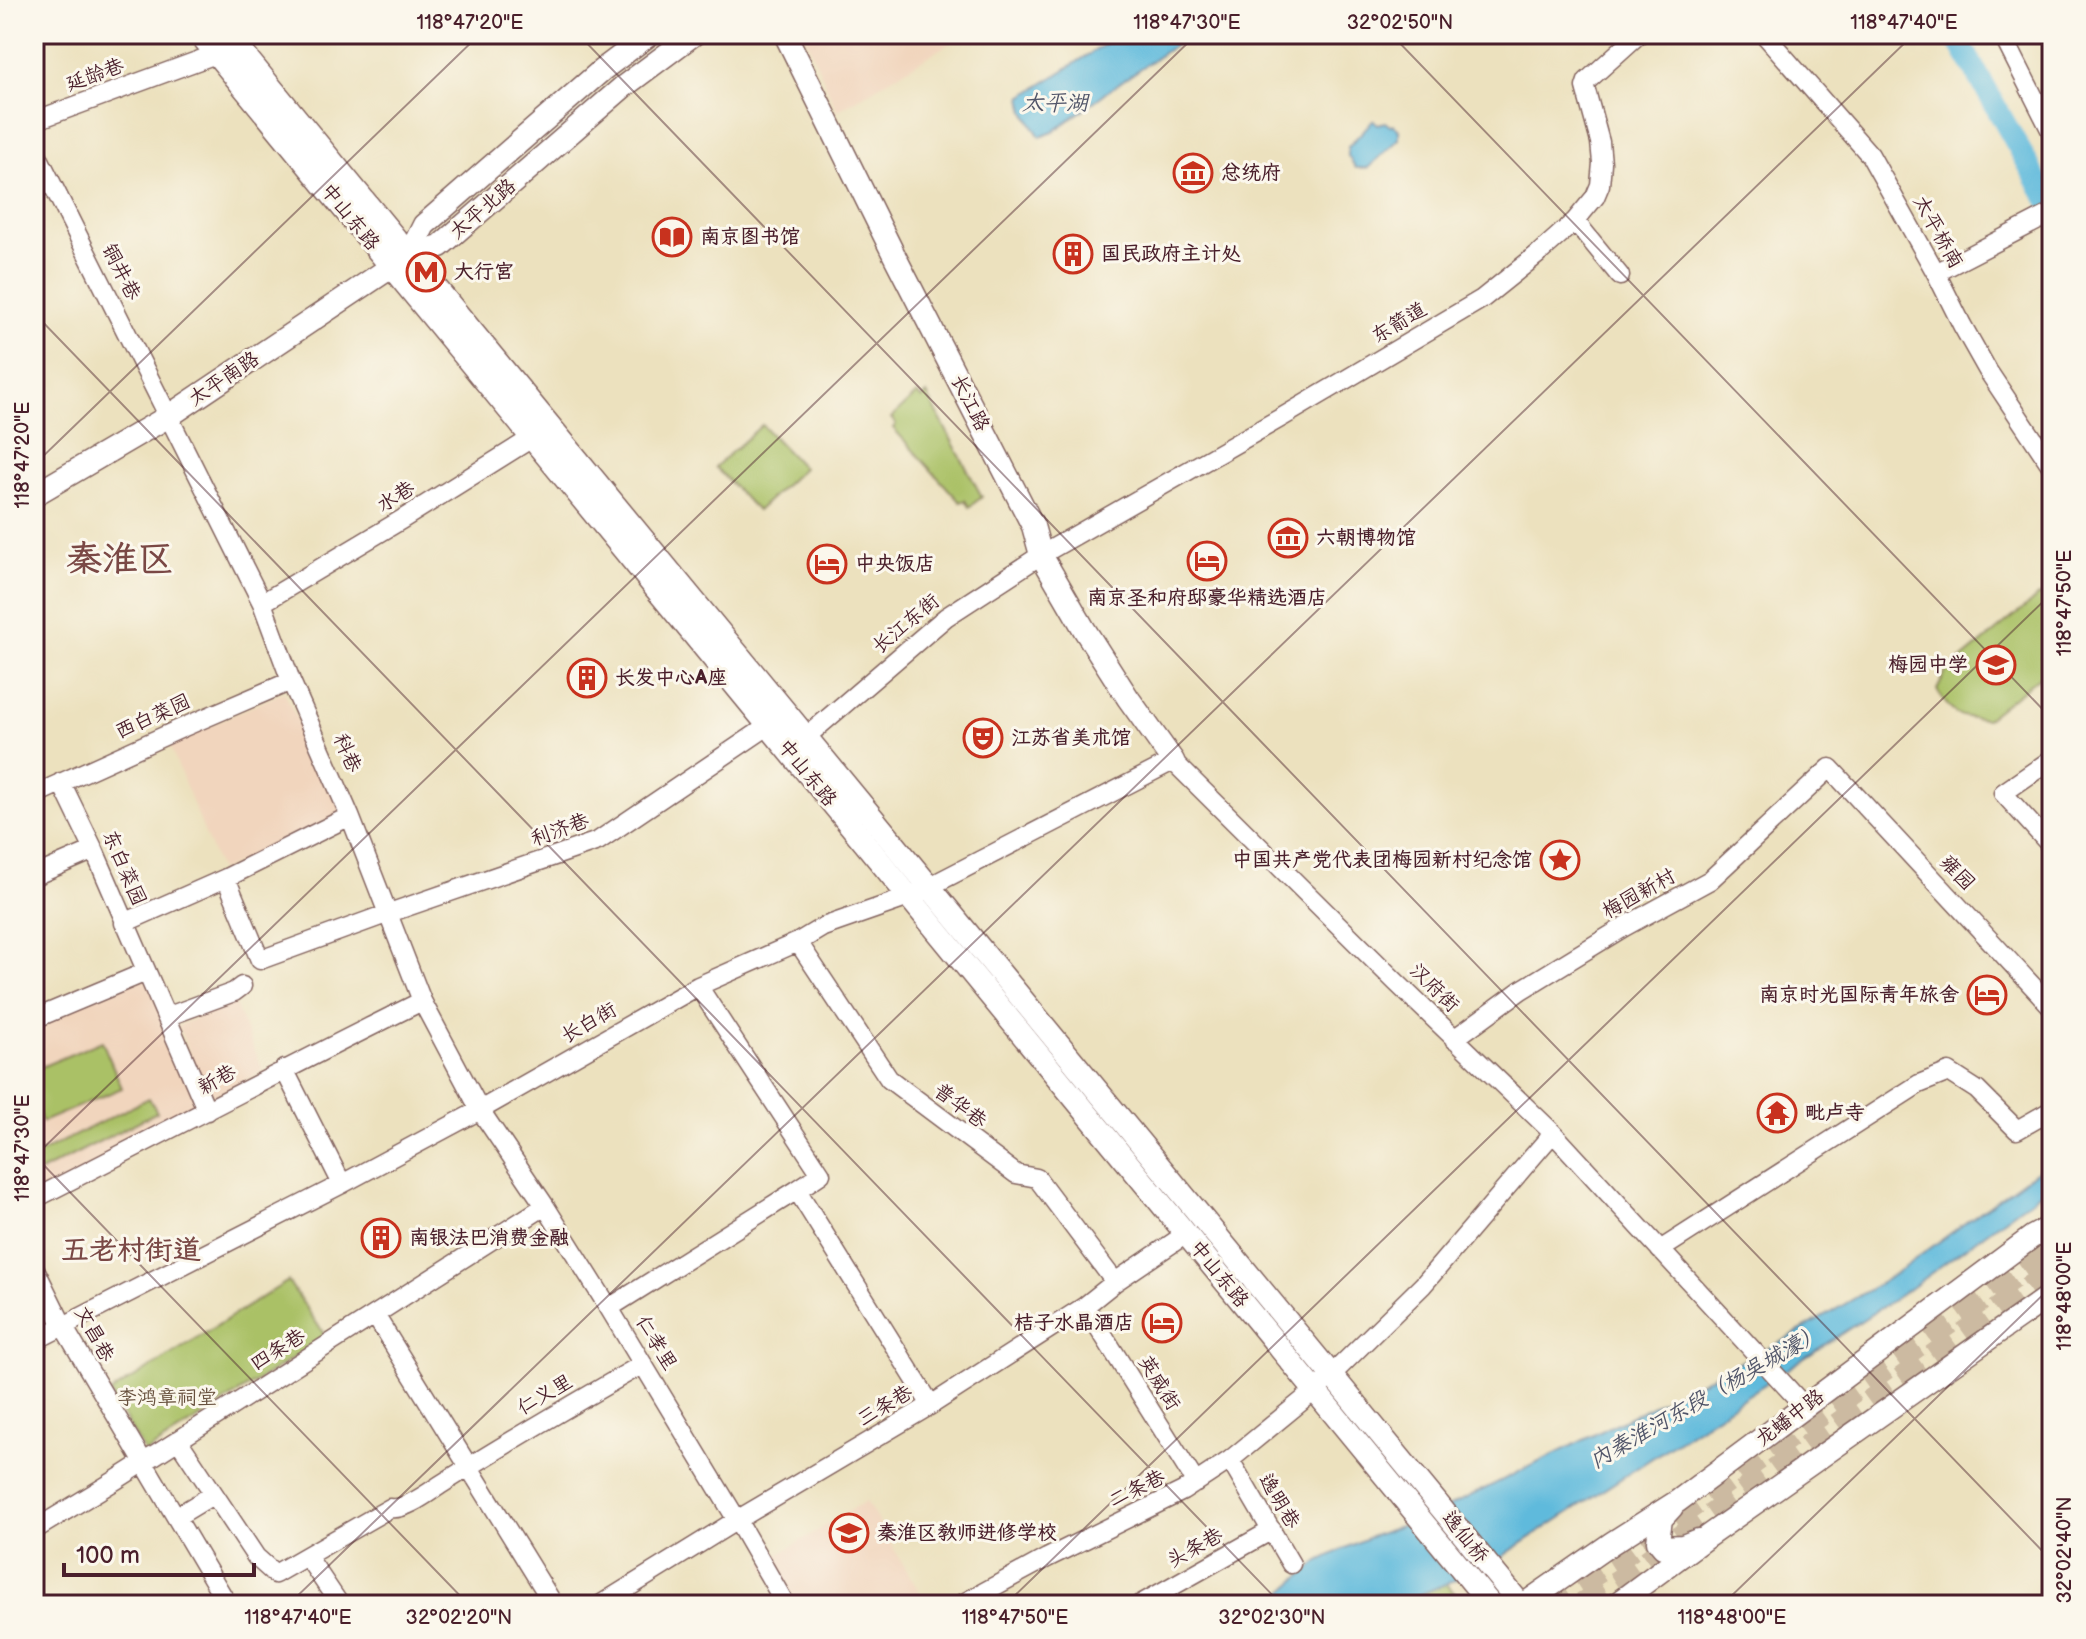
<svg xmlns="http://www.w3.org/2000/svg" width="2086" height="1639" font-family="'Balsamiq Sans','LXGW WenKai TC',sans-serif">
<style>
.built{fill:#f1d5bd}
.green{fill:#aac166;stroke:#7a7048;stroke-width:2}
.water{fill:#5ebadc;stroke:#546c84;stroke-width:2}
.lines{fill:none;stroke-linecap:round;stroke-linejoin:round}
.river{stroke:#5ebadc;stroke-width:22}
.highway-tunnel{stroke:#ccbaa1;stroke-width:26;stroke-dasharray:26 13;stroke-linecap:butt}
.minor-casing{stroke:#83635e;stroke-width:21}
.major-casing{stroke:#83635e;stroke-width:25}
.minor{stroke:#fff;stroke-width:18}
.major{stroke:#fff;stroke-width:22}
.ticks{fill:none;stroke:#4a1f2b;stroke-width:2;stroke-opacity:0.45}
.labels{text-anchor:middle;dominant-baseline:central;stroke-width:6;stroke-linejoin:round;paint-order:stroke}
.street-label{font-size:20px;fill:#4a1f2b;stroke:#fbf7ec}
.poi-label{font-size:20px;font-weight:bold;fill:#4a1f2b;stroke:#fbf7ec;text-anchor:start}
.park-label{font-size:20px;fill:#67503d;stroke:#fbf7ec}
.water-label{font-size:22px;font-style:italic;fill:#515569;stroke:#fbf7ec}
.district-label{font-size:28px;font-weight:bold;fill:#7a4845;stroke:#fbf7ec}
.town-label{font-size:36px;font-weight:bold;fill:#7a4845;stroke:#fbf7ec}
.neatline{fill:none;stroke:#4a1f2b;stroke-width:3}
.ticks-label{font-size:20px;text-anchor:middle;fill:#4a1f2b}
</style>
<rect width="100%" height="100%" fill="#fbf7ec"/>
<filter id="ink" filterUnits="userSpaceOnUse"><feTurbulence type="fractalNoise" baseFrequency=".0125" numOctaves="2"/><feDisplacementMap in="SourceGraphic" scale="16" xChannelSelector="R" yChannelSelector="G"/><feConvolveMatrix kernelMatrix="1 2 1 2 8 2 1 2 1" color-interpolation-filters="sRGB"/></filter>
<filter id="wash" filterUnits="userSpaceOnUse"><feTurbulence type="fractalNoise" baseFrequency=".006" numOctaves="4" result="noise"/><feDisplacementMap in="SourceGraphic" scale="32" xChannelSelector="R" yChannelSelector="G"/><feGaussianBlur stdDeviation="1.8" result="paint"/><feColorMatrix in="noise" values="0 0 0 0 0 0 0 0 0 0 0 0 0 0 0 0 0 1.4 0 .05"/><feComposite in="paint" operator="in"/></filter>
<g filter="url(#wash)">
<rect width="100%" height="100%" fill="#ece1be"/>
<path class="built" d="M804 34H965L837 111Z
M284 692 343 813 220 871 169 744Z
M146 972 207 1111 34 1199V1019Z
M233 1000 263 1071 209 1098 178 1026Z
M866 1501 927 1605H786L763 1564Z"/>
<path class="green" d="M917 394 922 399 927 394 982 497 969 507 965 500 960 502 893 428 896 424 891 418Z
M762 425 803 468 757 511 715 467Z
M2040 595 2052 599V667L1986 719C1955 717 1954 716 1937 690L1946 672Z
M102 1041 122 1088 42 1122 34 1102V1070Z
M149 1098 157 1112 34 1175V1156Z
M288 1281 326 1337 145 1453 110 1393Z
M1446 1583 1464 1605H1397Z"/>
<path class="water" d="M1121 34H1191L1112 88 1053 132 1040 137 1025 112 1022 97Z
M1373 120 1378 124 1385 122 1390 126 1394 125 1399 130V139L1368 168H1356L1348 156V147Z
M2052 1160V1184L1908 1290 1486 1567 1395 1605H1268L1319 1561 1360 1541 1440 1511 1779 1343 1889 1278Z"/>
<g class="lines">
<path class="river" d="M1955 34 2052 207"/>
</g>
</g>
<g filter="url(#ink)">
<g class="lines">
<path class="highway-tunnel" d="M1544 1605 1616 1559 2052 1248
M1583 1605 1630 1575 2052 1272"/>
<g class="minor-casing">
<path id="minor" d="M1764 34 1870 155 1936 273 1962 325 1988 371 2052 467
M2002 34 2052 133
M34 121 216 54 260 34
M34 148 262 603 291 681 350 816 422 1001 480 1110 545 1206 609 1308 737 1520 786 1605
M1575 221 1620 276
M1936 273 2052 213
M262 603 401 520 543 431
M806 737 946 617 1041 555 1284 416 1482 299 1538 254 1575 221 1595 197 1600 185 1602 163 1600 142 1585 87 1587 81 1639 34
M2052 759 2003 793 2052 847
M61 782 94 850 207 1111
M34 795 184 727 291 681
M34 876 94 850
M226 878 260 960 389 913 598 841 768 726
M124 923 226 878 350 816
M798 942 889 1079 1016 1174 1037 1178 1115 1282
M698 986 821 1174 797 1190
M166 1017 234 992 242 986
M34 1019 146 972
M1454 1039 1521 990 1624 927 1710 880 1830 768 2052 1007
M284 1069 342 1184
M34 1199C164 1133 292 1065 422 1001
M1660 1250 1919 1084 1949 1072 1977 1090 2017 1130 2052 1110
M34 1267 63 1326 228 1605
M1085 1306 1196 1483
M609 1308 797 1190 931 1405
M375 1315 554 1605
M34 1341 342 1184 480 1110 698 986 798 942 823 927 909 897 1173 761 1396 982 1553 1133 1805 1407
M178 1440 256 1557 275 1574 390 1508C404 1511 428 1493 440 1485 506 1443 575 1403 643 1364
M1230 1460 1291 1564
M176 1517 214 1494
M34 1530 116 1480 545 1206
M307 1556 340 1605
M600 1605 737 1520 931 1405 1085 1306 1115 1282 1186 1234
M960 1605 1047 1558 1183 1491 1230 1460 1319 1387 1423 1285 1553 1133
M1139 1605 1272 1530"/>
</g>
<g class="major-casing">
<path id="major" d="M200 34 1491 1605
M227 34 1521 1605
M785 34 896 259 1033 526 1041 555 1084 629 1128 698 1173 761
M409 255 424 225 602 70 650 34
M34 495 169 416 409 255 440 246 623 87 694 34
M1672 1507 1661 1519 1658 1541 1663 1547 1683 1546 1698 1540
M1523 1605 1612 1543 1678 1501 2032 1237 2052 1226
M1615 1605 1708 1536 2052 1294"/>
</g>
<use href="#minor" class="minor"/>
<use href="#major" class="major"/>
</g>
</g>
<path class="ticks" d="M578 34 2052 1561M1391 34 2052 719M34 313 1282 1605M34 465 480 34M34 1155 469 1605M34 1157 1197 34M288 1605 1914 34M1005 1605 2052 593M1722 1605 2052 1286"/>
<defs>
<g id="museum-ring" transform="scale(2)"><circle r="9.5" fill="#fbf7ec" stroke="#c8321e" stroke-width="1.5"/><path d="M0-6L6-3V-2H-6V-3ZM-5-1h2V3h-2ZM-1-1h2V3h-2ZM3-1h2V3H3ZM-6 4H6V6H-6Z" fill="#c8321e"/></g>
<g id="library-ring" transform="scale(2)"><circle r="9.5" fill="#fbf7ec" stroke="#c8321e" stroke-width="1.5"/><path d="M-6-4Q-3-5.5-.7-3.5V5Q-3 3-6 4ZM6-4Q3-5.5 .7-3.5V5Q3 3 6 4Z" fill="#c8321e"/></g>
<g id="building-ring" transform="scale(2)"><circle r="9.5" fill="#fbf7ec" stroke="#c8321e" stroke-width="1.5"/><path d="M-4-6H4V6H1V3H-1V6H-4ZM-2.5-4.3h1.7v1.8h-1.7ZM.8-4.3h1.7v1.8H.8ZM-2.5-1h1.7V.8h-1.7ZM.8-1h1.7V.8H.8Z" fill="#c8321e"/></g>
<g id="metro-ring" transform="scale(2)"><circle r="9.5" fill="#fbf7ec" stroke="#c8321e" stroke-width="1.5"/><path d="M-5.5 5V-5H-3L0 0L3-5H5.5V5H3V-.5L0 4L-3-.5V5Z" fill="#c8321e"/></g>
<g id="hotel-ring" transform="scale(2)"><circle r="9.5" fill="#fbf7ec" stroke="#c8321e" stroke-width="1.5"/><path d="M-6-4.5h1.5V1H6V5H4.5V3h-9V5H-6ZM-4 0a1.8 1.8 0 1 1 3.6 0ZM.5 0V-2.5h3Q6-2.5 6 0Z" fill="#c8321e"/></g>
<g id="school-ring" transform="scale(2)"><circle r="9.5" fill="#fbf7ec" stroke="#c8321e" stroke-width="1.5"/><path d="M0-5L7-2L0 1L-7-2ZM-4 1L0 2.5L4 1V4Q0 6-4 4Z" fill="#c8321e"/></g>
<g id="theatre-ring" transform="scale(2)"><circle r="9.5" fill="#fbf7ec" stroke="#c8321e" stroke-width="1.5"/><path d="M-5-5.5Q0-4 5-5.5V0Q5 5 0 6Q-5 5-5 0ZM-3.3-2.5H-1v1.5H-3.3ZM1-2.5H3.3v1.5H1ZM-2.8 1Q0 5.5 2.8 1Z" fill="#c8321e"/></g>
<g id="sight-ring" transform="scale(2)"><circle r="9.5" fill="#fbf7ec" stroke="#c8321e" stroke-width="1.5"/><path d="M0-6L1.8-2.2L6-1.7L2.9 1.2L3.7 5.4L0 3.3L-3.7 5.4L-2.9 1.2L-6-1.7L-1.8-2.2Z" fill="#c8321e"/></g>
<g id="temple-ring" transform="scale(2)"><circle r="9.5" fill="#fbf7ec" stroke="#c8321e" stroke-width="1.5"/><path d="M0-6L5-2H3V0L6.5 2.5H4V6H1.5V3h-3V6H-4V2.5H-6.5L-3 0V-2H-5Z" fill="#c8321e"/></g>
</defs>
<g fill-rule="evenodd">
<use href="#museum-ring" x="1193" y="173"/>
<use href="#library-ring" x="672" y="237"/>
<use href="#building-ring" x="1073" y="254"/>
<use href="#metro-ring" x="426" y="272"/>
<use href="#museum-ring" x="1288" y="538"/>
<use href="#hotel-ring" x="1207" y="561"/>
<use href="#hotel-ring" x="827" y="564"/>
<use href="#school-ring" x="1996" y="665"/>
<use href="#building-ring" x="587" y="678"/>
<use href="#theatre-ring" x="983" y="738"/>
<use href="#sight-ring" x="1560" y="860"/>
<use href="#hotel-ring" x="1987" y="995"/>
<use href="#temple-ring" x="1777" y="1113"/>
<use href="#building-ring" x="381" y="1238"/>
<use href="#hotel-ring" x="1162" y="1323"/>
<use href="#school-ring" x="849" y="1533"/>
</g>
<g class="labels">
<g class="street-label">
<text transform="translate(95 75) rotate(-20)">延龄巷</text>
<text transform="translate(483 209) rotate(-41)">太平北路</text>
<text transform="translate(350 217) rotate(51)">中山东路</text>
<text transform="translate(1938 232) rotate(61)">太平桥南</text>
<text transform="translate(121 272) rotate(63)">铜井巷</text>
<text transform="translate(1399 323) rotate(-31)">东箭道</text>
<text transform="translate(224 379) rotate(-34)">太平南路</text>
<text transform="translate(970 403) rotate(63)">长江路</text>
<text transform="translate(396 497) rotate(-32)">水巷</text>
<text transform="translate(906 624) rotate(-40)">长江东街</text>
<text transform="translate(153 717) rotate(-24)">西白菜园</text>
<text transform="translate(347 753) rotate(66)">科巷</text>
<text transform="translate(807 773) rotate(51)">中山东路</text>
<text transform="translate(560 830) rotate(-20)">利济巷</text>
<text transform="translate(124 868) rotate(67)">东白菜园</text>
<text transform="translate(1957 873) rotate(47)">雍园</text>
<text transform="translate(1639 894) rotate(-29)">梅园新村</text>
<text transform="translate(1434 988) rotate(44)">汉府街</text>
<text transform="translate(589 1023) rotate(-30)">长白街</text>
<text transform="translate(217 1080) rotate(-29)">新巷</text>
<text transform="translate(960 1106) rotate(37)">普华巷</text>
<text transform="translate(1219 1274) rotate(51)">中山东路</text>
<text transform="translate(94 1334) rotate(61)">文昌巷</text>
<text transform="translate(656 1343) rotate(59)">仁孝里</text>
<text transform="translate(278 1350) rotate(-32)">四条巷</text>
<text transform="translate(1159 1383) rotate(58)">英威街</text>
<text transform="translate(545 1395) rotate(-30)">仁义里</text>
<text transform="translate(885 1406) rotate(-31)">三条巷</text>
<text transform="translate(1790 1418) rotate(-37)">龙蟠中路</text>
<text transform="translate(1137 1489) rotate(-26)">二条巷</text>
<text transform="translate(1279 1501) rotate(59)">逸明巷</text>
<text transform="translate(1465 1537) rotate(51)">逸仙桥</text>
<text transform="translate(1195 1548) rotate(-29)">头条巷</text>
</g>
<g class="poi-label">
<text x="1221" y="173">总统府</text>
<text x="700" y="237">南京图书馆</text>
<text x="1101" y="254">国民政府主计处</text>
<text x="454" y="272">大行宫</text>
<text x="1316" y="538">六朝博物馆</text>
<text x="855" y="564">中央饭店</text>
<text x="1207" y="598" text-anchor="middle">南京圣和府邸豪华精选酒店</text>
<text x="1968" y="665" text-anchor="end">梅园中学</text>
<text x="615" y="678">长发中心A座</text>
<text x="1011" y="738">江苏省美术馆</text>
<text x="1532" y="860" text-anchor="end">中国共产党代表团梅园新村纪念馆</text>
<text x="1959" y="995" text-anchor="end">南京时光国际青年旅舍</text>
<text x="1805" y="1113">毗卢寺</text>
<text x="409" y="1238">南银法巴消费金融</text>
<text x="1134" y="1323" text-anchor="end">桔子水晶酒店</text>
<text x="877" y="1533">秦淮区教师进修学校</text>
</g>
<g class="park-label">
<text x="167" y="1398">李鸿章祠堂</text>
</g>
<g class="water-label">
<text x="1055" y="103">太平湖</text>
<text transform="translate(1706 1397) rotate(-30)">内秦淮河东段（杨吴城濠）</text>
</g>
<g class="district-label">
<text x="131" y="1250">五老村街道</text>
</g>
<g class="town-label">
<text x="120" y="560">秦淮区</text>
</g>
</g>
<rect width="2086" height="1639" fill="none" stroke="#fbf7ec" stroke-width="88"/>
<path d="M64 1563v12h190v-12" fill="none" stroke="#4a1f2b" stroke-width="4"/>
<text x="76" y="1563" font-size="24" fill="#4a1f2b" stroke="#fbf7ec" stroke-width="6" paint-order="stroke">100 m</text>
<rect x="44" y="44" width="1998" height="1551" class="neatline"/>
<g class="ticks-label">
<text x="470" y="29">118°47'20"E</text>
<text x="1187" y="29">118°47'30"E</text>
<text x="1400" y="29">32°02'50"N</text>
<text x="1904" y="29">118°47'40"E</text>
<text transform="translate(22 455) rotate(-90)" y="7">118°47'20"E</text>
<text transform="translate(2064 603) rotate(-90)" y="7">118°47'50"E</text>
<text transform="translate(22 1148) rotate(-90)" y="7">118°47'30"E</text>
<text transform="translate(2064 1296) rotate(-90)" y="7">118°48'00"E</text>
<text transform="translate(2064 1550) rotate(-90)" y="7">32°02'40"N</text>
<text x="298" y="1624">118°47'40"E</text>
<text x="459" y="1624">32°02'20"N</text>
<text x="1015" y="1624">118°47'50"E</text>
<text x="1272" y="1624">32°02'30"N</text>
<text x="1732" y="1624">118°48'00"E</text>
</g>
</svg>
